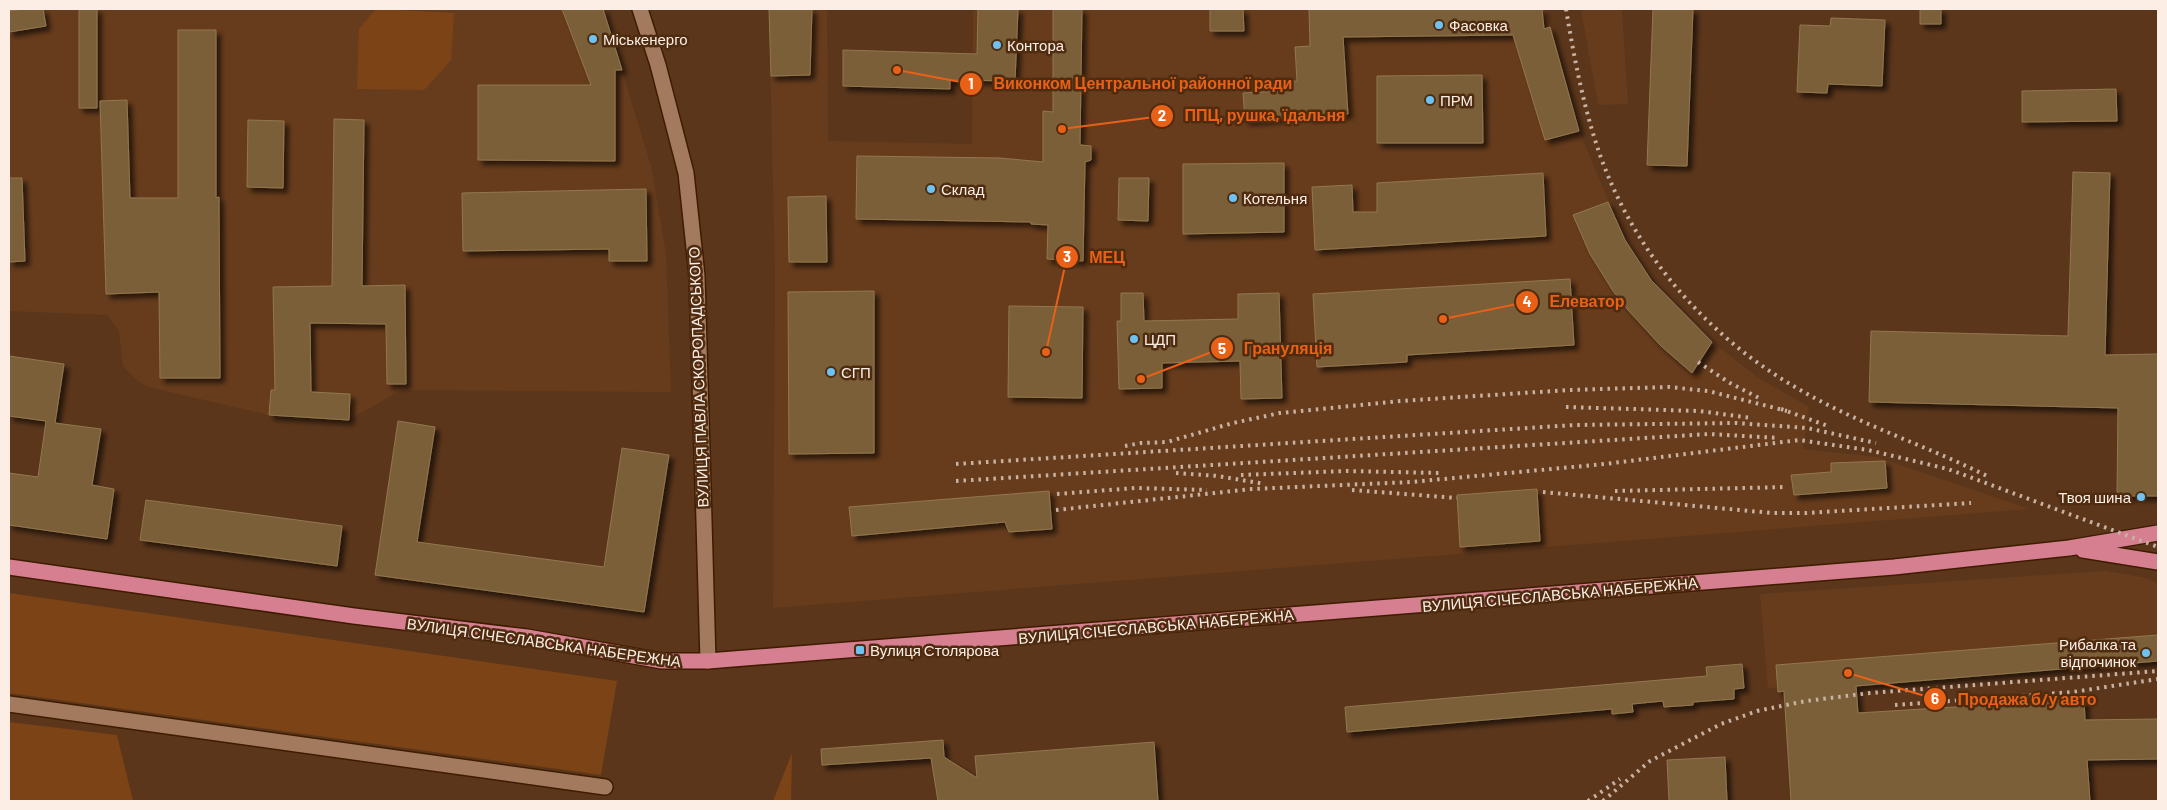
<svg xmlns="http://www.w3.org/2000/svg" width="2167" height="810" font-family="Barlow,sans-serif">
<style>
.built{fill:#673c1c}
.green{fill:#7c4416}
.building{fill:#7a5f38;stroke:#93774f;filter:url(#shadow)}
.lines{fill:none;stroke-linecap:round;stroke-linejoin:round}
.street-casing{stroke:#3e1c01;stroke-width:18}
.secondary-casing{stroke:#3e1c01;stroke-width:18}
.primary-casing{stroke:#3e1c01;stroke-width:18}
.street{stroke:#a37a5e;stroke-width:15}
.secondary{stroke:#a37a5e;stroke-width:15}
.primary{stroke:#d57f90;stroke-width:15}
.rail{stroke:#c8b2a3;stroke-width:4;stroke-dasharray:2.5 5;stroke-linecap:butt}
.poi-dot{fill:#6dc2f3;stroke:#4f2c10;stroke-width:2}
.labels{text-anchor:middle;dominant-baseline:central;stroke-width:5;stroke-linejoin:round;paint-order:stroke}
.poi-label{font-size:15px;fill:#fceee5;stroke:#4f2c10;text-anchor:start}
.street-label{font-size:15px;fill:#fceee5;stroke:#4f2c10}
.leader{fill:none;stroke:#e96017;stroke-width:2}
.callout-dot{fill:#e96017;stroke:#4f2c10;stroke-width:2}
.mark-label{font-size:15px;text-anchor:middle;font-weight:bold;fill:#fff}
.callout-label{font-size:16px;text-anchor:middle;font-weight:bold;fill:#e96017;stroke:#4f2c10;stroke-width:5;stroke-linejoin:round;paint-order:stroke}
</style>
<defs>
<filter id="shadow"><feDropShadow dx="4.5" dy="4.5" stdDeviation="2.5" flood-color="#0009"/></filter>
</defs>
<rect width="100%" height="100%" fill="#5b361b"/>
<path class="built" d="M9 9H603L651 166 666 253 671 392 401 390 349 420 269 415 148 387 136 380 123 366 119 331 107 315 9 311Z
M769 9H827L828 141 972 144 973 9H1546L1579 131 1625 240 1651 280 1715 344 1757 377 1809 407 1803 449 1877 457 2029 509 773 608 775 273Z
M1581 9H1622L1628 104 1598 105Z
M2105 571 2142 577 2158 583V661L1920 680 1768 688 1760 594Z"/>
<path class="green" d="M376 9 454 13 451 60 424 90 357 89 359 29Z
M9 593 617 681 601 775 9 693Z
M9 722 117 735 133 801H9Z
M792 753 791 801H773Z"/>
<path class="building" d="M24 9H43L46 26 9 32V11Z
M79 9H97V108H79Z
M562 9H603L622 70H615V161L478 160V85H591Z
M769 9H812L810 75 771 76Z
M978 9H1018L1015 81 950 80V89L843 86V50L977 54Z
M1053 9H1082L1080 145 1091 146V160L1085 162 1083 261 1047 259 1048 225 1031 224V222L856 219 857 156 1000 158 1043 162V111L1053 112Z
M1210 9H1243L1244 31H1210Z
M1309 9H1542L1544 29 1550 27 1579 131 1545 140 1513 35 1343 37 1348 114 1308 117V112L1283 113V118L1245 121 1243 93 1281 91 1280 82 1297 81 1295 47 1310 46Z
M1653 9H1693L1687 166 1647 165Z
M1920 9H1941V24H1920Z
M1831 18 1885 20 1882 86 1828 84 1827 93 1797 92 1800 25 1830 26Z
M178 30H216V198L219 197 220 378H160L159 292 106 294 100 101 127 100 130 198H178Z
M1482 75 1483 143H1377V76Z
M2116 89 2117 121 2022 122V91Z
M334 119 364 120 362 286 405 285 406 384H387L386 324 310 323 311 392 350 394 349 420 269 415 271 390H275L273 287 332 286Z
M248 120 284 121 283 188 247 187Z
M1284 163V232L1183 234V164Z
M2073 172 2110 173 2105 355 2158 354V496H2117L2118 408 1869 402 1871 331 2068 336Z
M1543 173 1546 236 1315 250 1312 187 1352 185 1353 212H1377V183Z
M9 178H22L25 261 9 262Z
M1119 178H1149L1148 221 1118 220Z
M646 189 647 261H609V249L463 251 462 193Z
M826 196 827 262H789L788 197Z
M1608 202 1625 240 1651 280 1712 342 1692 373 1661 346 1628 310 1613 291 1590 254 1573 215Z
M1570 279 1574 345 1407 355V362L1317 367 1313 294Z
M874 291V453L789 454 788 292Z
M1121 293H1143L1144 321 1238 319V294L1279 293 1282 398 1241 399 1240 361 1162 363V388L1119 389 1117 321H1121Z
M1009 306 1083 307 1082 398 1008 397Z
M9 356 64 364 55 423 101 429 92 485 114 489 107 539 9 525V473L38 477 46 421 9 416Z
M398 421 435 427 417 542 604 567 622 448 669 455 644 612 375 575Z
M1885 461 1887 488 1794 495 1791 475 1831 472V463Z
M1537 489 1540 541 1460 547 1457 495Z
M1049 491 1052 529 1009 532 1005 522 852 536 849 507Z
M146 500 342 526 337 566 140 540Z
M2158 635V661L1856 686 1858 713 2084 699 2085 720 2158 719V759L2087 760 2090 801H1791L1784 691 1778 692 1776 665Z
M1742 664 1744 688 1734 689V699L1693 702V705L1664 707 1663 701 1632 704 1633 712 1612 714V709L1347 732 1345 707 1707 676 1706 667Z
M943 740 944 757 977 778 975 756 1154 742 1158 801H938L931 758 822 765 821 749Z
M1725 757 1727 801H1669L1667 760Z"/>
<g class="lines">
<g class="street-casing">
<path id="street" d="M9 704 605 787"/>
</g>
<g class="secondary-casing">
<path id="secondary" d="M640 9 658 65 686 173 697 276 708 661"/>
</g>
<g class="primary-casing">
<path id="primary" d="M2083 550 2158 562
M9 567 354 616 527 637 662 661H708L1894 567 2069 548 2158 533"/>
</g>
<use href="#street" class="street"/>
<use href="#secondary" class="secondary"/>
<use href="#primary" class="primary"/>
<path class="rail" d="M1566 9C1574 57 1583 105 1599 152 1634 254 1709 339 1802 391 1861 425 1927 446 1987 476
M1698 362 1730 383 1761 399
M1566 407 1699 411 1752 418
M1781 409 1828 426
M1125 446 1141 443 1167 442 1233 423 1280 413 1400 401 1569 390 1669 387 1708 391 1787 411
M956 464 1575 425 1736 423 1807 428 1876 443
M1176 473 1218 476 1265 484
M1241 475 1346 471 1441 473
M956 481 1709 434 1779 438
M1352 490 1457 498
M1615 491 1787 487
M1543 492 1772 513H1806L1971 503
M1057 494 1135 488 1207 490
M1056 510 1252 489 1411 482 1605 464 1799 440 1868 450 1948 469 2158 547
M1895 705 2073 692 2158 679
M1588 801 1620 779
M1603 801 1650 761 1721 724 1757 711 1806 701 1870 693 2158 671"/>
</g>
<g class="poi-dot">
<circle cx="1439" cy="25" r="5"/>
<circle cx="593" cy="39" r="5"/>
<circle cx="997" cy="45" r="5"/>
<circle cx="1430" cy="100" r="5"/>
<circle cx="931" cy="189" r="5"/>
<circle cx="1233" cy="198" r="5"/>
<circle cx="1134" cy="339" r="5"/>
<circle cx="831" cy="372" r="5"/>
<circle cx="2141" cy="497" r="5"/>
<rect x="855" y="645" width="10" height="10" rx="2.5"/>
<circle cx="2146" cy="653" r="5"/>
</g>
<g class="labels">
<g class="poi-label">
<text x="1449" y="25">Фасовка</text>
<text x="603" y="39">Міськенерго</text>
<text x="1007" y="45">Контора</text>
<text x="1440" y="100">ПРМ</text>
<text x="941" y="189">Склад</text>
<text x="1243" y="198">Котельня</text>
<text x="1144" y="339">ЦДП</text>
<text x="841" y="372">СГП</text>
<text x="2131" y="497" text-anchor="end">Твоя шина</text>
<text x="2136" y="644" text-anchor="end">Рибалка та<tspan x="2136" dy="17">відпочинок</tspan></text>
<text x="870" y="650">Вулиця Столярова</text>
</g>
<g class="street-label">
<text transform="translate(698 377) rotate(-92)">ВУЛИЦЯ ПАВЛА СКОРОПАДСЬКОГО</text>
<text transform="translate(1560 594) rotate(-5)">ВУЛИЦЯ СІЧЕСЛАВСЬКА НАБЕРЕЖНА</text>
<text transform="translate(1156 626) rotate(-5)">ВУЛИЦЯ СІЧЕСЛАВСЬКА НАБЕРЕЖНА</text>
<text transform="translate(544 642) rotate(8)">ВУЛИЦЯ СІЧЕСЛАВСЬКА НАБЕРЕЖНА</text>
</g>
</g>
<path class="leader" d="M897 70L971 84M1062 129L1162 116M1046 352L1067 257M1443 319L1527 302M1141 379L1222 348M1848 673L1935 699"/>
<g class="callout-dot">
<circle cx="897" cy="70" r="5"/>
<circle cx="1062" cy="129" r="5"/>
<circle cx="1046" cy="352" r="5"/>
<circle cx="1443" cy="319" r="5"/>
<circle cx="1141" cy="379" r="5"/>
<circle cx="1848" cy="673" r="5"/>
<circle cx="971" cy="84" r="12"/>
<circle cx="1162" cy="116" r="12"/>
<circle cx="1067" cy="257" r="12"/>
<circle cx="1527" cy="302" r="12"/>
<circle cx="1222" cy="348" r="12"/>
<circle cx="1935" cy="699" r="12"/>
</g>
<g class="mark-label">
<text x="971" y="89">1</text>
<text x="1162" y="121">2</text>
<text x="1067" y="262">3</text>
<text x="1527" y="307">4</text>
<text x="1222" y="354">5</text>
<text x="1935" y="704">6</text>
</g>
<g class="callout-label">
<text x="1143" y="89">Виконком Центральної районної ради</text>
<text x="1265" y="121">ППЦ, рушка, їдальня</text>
<text x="1107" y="263">МЕЦ</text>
<text x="1587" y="307">Елеватор</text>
<text x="1288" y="354">Грануляція</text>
<text x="2027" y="705">Продажа б/у авто</text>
</g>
<rect width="2167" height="810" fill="none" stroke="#fceee5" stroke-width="20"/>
</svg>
